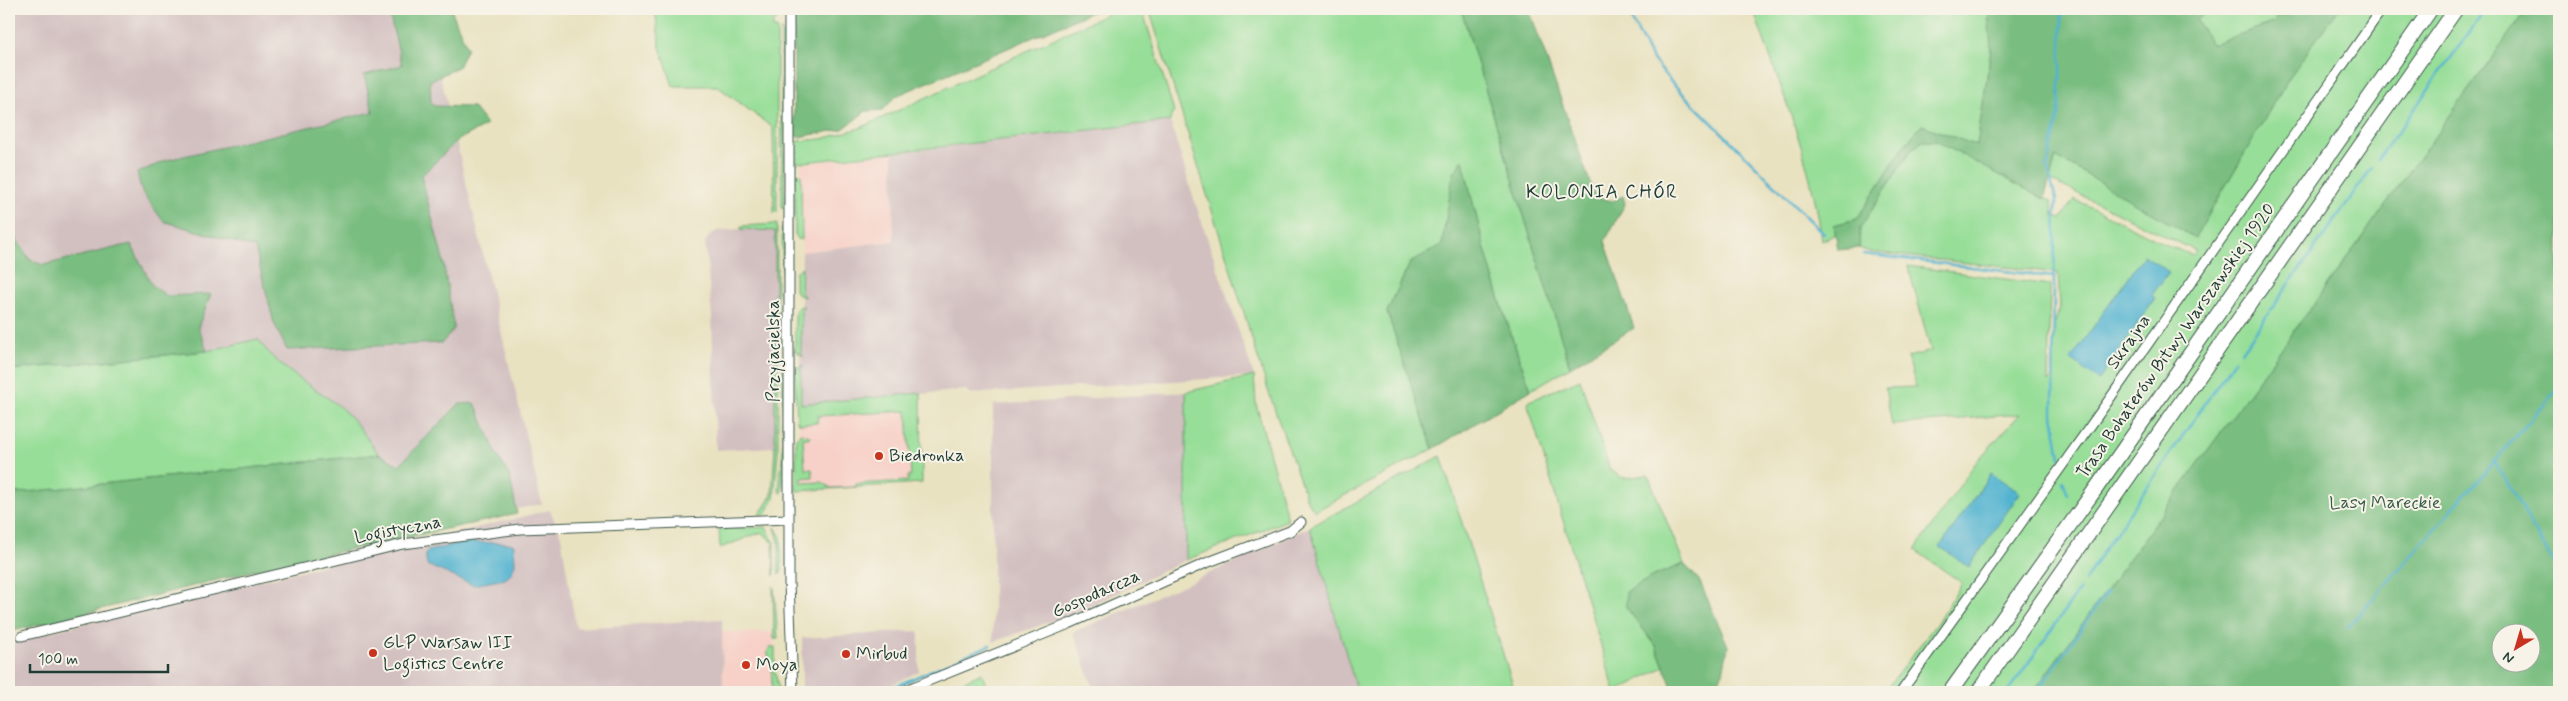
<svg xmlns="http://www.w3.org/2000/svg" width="2568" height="701" font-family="Mynerve,sans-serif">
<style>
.built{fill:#f7d1c8}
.industrial{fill:#d2bfc0}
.green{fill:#97de98;stroke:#5b8e66}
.forest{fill:#79bd80;stroke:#4c7d5a;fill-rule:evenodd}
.water{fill:#51b3d0;stroke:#387882}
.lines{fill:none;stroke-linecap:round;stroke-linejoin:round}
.stream{stroke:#51b3d0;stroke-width:2.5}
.minor-casing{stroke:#3d5649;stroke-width:11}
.highway-casing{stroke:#3d5649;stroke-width:16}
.minor{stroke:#fff;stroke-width:9}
.highway{stroke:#fff;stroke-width:14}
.poi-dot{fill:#c8321e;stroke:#f7f3e8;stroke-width:2}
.labels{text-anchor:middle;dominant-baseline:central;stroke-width:4;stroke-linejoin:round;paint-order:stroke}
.street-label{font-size:18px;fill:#1f3d34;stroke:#f7f3e8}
.poi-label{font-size:18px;fill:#1f3d34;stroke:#f7f3e8;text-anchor:start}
.park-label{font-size:18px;fill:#375d48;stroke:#f7f3e8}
.neighbourhood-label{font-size:19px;letter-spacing:1px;fill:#1f3d34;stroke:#f7f3e8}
</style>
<rect width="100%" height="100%" fill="#f7f3e8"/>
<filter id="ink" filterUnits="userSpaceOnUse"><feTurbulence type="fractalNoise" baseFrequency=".02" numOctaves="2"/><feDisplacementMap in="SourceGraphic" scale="10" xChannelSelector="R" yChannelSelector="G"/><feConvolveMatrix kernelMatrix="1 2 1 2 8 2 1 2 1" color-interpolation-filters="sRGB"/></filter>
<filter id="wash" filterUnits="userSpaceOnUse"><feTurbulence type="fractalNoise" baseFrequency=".0096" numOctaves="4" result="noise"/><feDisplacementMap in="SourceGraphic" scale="20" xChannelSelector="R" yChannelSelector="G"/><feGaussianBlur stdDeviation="1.12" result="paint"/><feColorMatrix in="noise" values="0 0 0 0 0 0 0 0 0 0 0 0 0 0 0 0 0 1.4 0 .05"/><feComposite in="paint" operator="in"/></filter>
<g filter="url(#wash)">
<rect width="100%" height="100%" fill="#e9e2c1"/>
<path class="built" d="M893 153 894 241 802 252 801 164Z
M921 409 922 483 799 491V417Z
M722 632H774L773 692H723Z"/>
<path class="industrial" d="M9 9H422L446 98 542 504 9 610Z
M1170 121 1193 196 1254 376 968 394 967 390 800 404 802 252 894 241 893 153Z
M741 229 775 231V447L716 450 712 317 705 242 710 235 717 231Z
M1186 392V560L1075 613 993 642V405Z
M550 510 561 536 576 628 722 619 723 692H9V642Z
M1310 527 1357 692H1095L1073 632 1182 586Z
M919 631V671L877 692H802V638Z"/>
<path class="green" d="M655 9H776L777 20 773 22V29H777V212L774 213 773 128 717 86H673L660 47Z
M1118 9H1142L1174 111 1170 121 796 163 798 141 822 139 860 128Z
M1149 9H1461L1570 367 1531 390C1502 313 1481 241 1463 161L1445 223 1442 245 1410 263 1387 312 1433 449 1315 511 1308 503 1269 393Z
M1753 9H1988L1991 49 1977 146 1922 125 1903 147 1857 219 1834 225 1836 234 1822 241C1812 161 1779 84 1753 9Z
M2209 9H2280L2275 22 2212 45 2197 21Z
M2338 9H2527L2033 692H1884L1939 620 1962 583 1915 550 1977 461 2020 414 1892 425 1885 388 1916 387 1908 357 1931 351 1908 266 2050 285 2048 382 2052 378 2054 326 2060 307 2058 273 1870 252 1859 248 1860 228 1912 149 1923 141H1936L2051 201 2054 216 2062 218 2074 199 2167 245 2192 255 2196 251 2050 180 2056 157 2195 238 2288 79Z
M781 30 784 34 785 204 782 209Z
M795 174H801L802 240 798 239 795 234Z
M777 224V348H775V231L741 229V226Z
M782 228 785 233V342L783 345Z
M802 267 801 293 805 297 798 295 795 290V272Z
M804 306 801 310V354L804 356H802L795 350V313L798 307Z
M258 339C279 370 311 384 340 407 355 419 367 439 379 454L9 494V370L207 351Z
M775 358H778V451L774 498 766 514 759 515 772 495 775 447Z
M783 359 785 361V459L782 493 779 491 783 448Z
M803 365 801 368V404L921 393 922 483 796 491V438L801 433 810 436V438H803L805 469H812L813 477 802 478V483L822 482 831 488 856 487V484L908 481V476H911L907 411 818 416 817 423 801 424 797 422 795 373 798 367Z
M1254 376 1256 404 1288 520 1186 560V392Z
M1580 379 1610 470 1623 478 1648 475 1684 564 1653 576 1626 607 1656 646 1664 667 1615 692 1527 402Z
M1441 456 1515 692H1357L1310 527Z
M766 527 774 543V576L773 543 762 532 720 548 719 529Z
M775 527 781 537 782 571 779 575V542Z
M773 586 774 587 778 639H774Z
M770 647H775V672L779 692H772C772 684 772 660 767 652Z
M982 673 988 692H940Z"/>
<path class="forest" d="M388 9H451L467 48 458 67 430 81 431 102 434 106 473 107 487 125 458 140 421 176 443 260 454 329 442 343 287 350 274 323 255 248 163 221 142 192 137 173 167 160 373 112 364 75 402 65Z
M794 9H1099L896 96 883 110 866 111 843 129 799 137 794 135Z
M1461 9H1529L1595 197 1613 201 1623 196 1625 204 1605 241 1634 328 1570 367Z
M1988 9H2209L2197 21 2212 44 2275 22 2280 9H2338L2288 79 2195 238 2056 157 2044 199 1936 141H1923L1912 149 1860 228 1859 248 1838 250 1834 225 1857 219 1903 147 1922 125 1977 146 1991 49Z
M2527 9H2559V692H2033ZM2500 634H2530V664H2500Z
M1463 160C1481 241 1501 312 1531 390L1433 449 1387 312 1410 263 1442 245 1453 174Z
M9 228 30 260 43 265 131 244 152 285 167 296 211 294 198 327 207 351 9 370Z
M475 403 496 453 510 477 517 514 281 564 9 632V494L379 454 399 465 459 404Z
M1684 564 1699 580 1728 646 1723 673 1713 691 1674 692 1656 646 1626 607V592L1653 576Z"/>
<path class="water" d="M2144 255 2169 272 2152 295 2155 298 2099 380 2070 360Z
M1991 473 2020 493 1969 567 1940 547Z
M464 542 509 543 514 545 515 564 510 575 505 579 473 585 427 565 425 553 428 551Z"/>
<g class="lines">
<path class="stream" d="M1626 9 1651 57 1671 82 1824 234
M2378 159 2486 9
M1863 254 2054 277 2053 415 2060 458
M2054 277 2056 200 2047 166 2059 114 2062 9
M2241 352 2372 168
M2494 460 2559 573
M2063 481 2068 495
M2085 581 2102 553 2235 360
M2347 628 2559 388
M889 689 990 645
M2008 692 2080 589
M2037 692 2107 592"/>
</g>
</g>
<g filter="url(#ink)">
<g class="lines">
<g class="minor-casing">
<path id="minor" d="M789 9V582L793 692
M22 636 403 544 520 529 789 519
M901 692 1069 624 1206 563 1290 531 1301 522
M1901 692 2106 404 2382 9"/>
</g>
<g class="highway-casing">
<path id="highway" d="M1950 692 2097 487 2431 9
M1978 692 2456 9"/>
</g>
<use href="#minor" class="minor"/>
<use href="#highway" class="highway"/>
</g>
</g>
<g class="poi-dot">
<circle cx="879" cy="456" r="5"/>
<circle cx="373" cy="653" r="5"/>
<circle cx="846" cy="654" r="5"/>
<circle cx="746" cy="665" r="5"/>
</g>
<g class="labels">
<g class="street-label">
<text transform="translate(2176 341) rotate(-55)">Trasa Bohaterów Bitwy Warszawskiej 1920</text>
<text transform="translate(2129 342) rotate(-55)">Skrajna</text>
<text transform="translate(774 351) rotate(-90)">Przyjacielska</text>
<text transform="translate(398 530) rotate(-11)">Logistyczna</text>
<text transform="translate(1096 594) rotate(-24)">Gospodarcza</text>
</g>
<g class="poi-label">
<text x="889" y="456">Biedronka</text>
<text x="383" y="643">GLP Warsaw III<tspan x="383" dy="21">Logistics Centre</tspan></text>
<text x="856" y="654">Mirbud</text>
<text x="756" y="665">Moya</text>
</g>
<g class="park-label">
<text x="2385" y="503">Lasy Mareckie</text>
</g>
<g class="neighbourhood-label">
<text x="1602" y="192">KOLONIA CHÓR</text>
</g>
</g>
<rect width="2568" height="701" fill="none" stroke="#f7f3e8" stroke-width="30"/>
<g transform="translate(2516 648) rotate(218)"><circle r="24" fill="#f7f3e8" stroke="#a1aaa0"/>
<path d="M0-4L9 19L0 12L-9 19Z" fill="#c8321e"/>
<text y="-8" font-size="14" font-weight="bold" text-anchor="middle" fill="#1f3d34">N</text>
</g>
<path d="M30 664v8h138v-8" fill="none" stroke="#1f3d34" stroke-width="2.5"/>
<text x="38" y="664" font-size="15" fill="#1f3d34" stroke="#f7f3e8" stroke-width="4" paint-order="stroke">100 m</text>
</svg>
